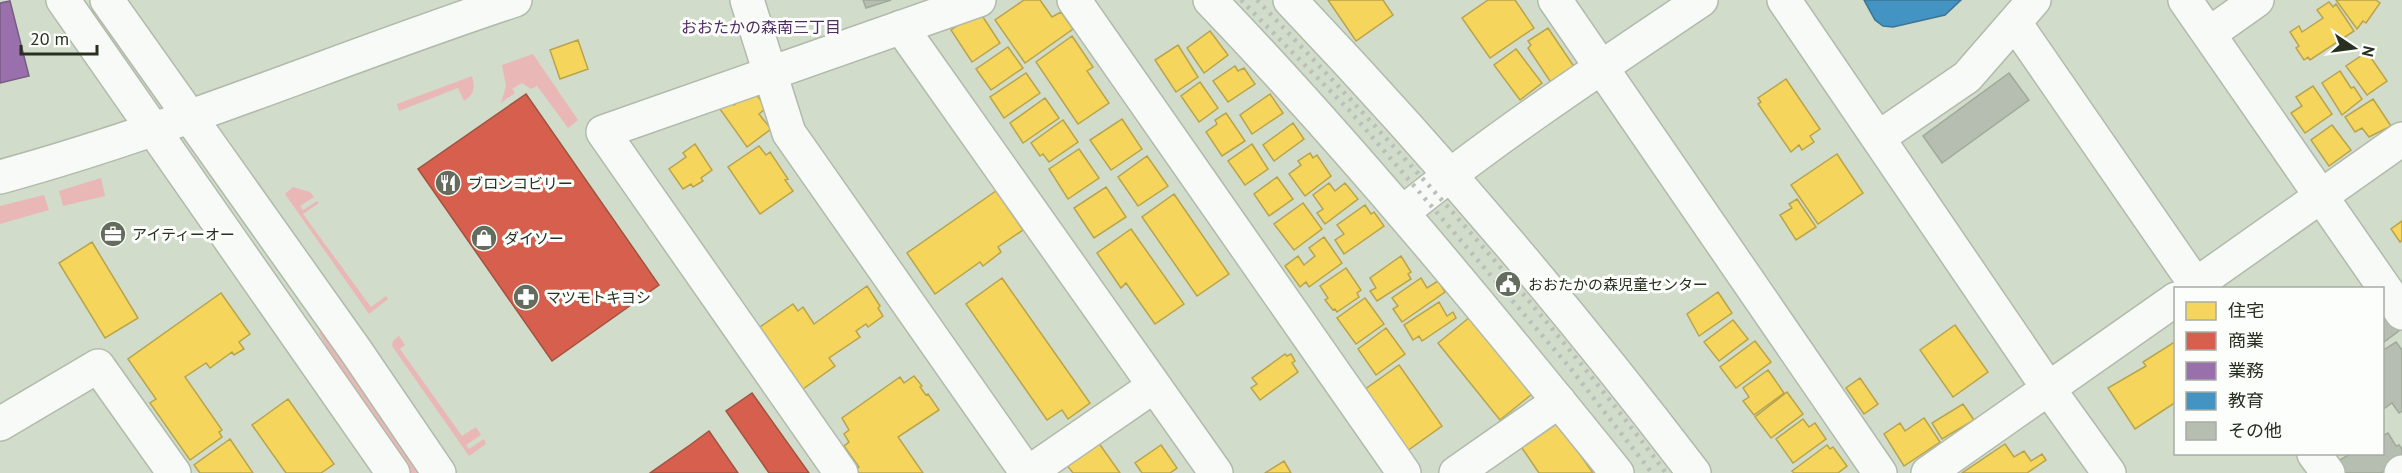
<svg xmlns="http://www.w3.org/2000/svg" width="2402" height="473" font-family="'PT Sans','Noto Sans JP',sans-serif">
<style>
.green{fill:#e9b8b6}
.homes{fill:#f6d55c;stroke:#b8a44b;stroke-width:1.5}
.shops{fill:#d6604d;stroke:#a25240;stroke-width:1.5}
.offices{fill:#9970ab;stroke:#775d82;stroke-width:1.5}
.schools{fill:#4393c3;stroke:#3b7593;stroke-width:1.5}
.building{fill:#b5beb0;stroke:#a1a99b;stroke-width:1.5}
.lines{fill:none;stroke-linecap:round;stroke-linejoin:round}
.minor-casing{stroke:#b1baab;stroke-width:36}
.minor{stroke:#f8faf7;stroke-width:33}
.rail{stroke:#bbbeb9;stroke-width:4.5;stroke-dasharray:3 6;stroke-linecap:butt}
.labels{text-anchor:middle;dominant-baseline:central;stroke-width:6;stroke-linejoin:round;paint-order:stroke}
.poi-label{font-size:15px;fill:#283022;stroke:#fcfefb;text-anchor:start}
.neighbourhood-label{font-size:16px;fill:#502c64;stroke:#fcfefb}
</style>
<rect width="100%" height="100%" fill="#d1dcca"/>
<path class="green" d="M533 54 578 120 568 128 537 86 531 89 522 83 512 89 515 93 501 103 506 86 502 65Z
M472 76C475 87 475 94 464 101L458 88 399 111 397 104Z
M101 178 105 196 63 206 59 191Z
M293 187 310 192 314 197 300 206 303 210 317 201 319 203 303 214 371 307 386 296 388 299 369 314 285 194Z
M44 195 49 210 0 224V206Z
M325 329 425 473H408L352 391 319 333Z
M399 336 405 345 400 349 462 436 476 427 481 435 466 445 469 449 484 439 486 444 469 456 392 346 393 341Z"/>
<path class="homes" d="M1024 0H1040L1052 17 1061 12 1073 29 1025 63 995 20Z
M1328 0H1383L1393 15 1356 41Z
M1488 0H1515L1534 28 1490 58 1462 18Z
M2336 0H2376L2380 3 2366 23 2363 21 2357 29Z
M2329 2 2333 7 2336 4 2354 31 2310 60 2308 57 2304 60 2296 48 2299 46 2290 32 2299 26 2302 32 2323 18 2317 10Z
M979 11 1000 43 972 62 951 30Z
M1548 28 1575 68 1552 84 1528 48 1531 45 1528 41Z
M1210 31 1228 55 1204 73 1187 48Z
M1072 36 1093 67 1087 71 1109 103 1078 124 1036 62Z
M578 40 588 69 560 79 550 50Z
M1178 45 1198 77 1176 92 1155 60Z
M1008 47 1023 68 991 90 976 69Z
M1516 49 1542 83 1520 100 1494 65Z
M2367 52 2387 81 2367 95 2346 66Z
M1235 66 1238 71 1244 68 1255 84 1228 102 1213 81Z
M2340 71 2351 88 2354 87 2362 99 2342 115 2322 83Z
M1026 73 1040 93 1004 118 990 97Z
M1786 79 1820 129 1810 136 1814 142 1802 150 1799 145 1791 152 1758 104 1761 102 1758 98Z
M1200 82 1218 108 1199 122 1181 96Z
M2313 86 2332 114 2305 133 2291 113 2302 106 2296 97Z
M754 91 766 108 759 114 771 129 747 147 720 109 731 101 734 105Z
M1270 94 1283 113 1252 134 1240 115Z
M1045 98 1059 118 1023 143 1010 123Z
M2373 99 2391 126 2369 137 2362 128 2355 132 2345 117Z
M1226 113 1245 141 1222 156 1206 132 1217 124 1215 120Z
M1122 119 1142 149 1111 170 1090 140Z
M1063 120 1078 142 1049 162 1043 154 1040 156 1031 143Z
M1293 123 1304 139 1274 161 1263 145Z
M2332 125 2351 150 2329 166 2311 140Z
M695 144 712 170 701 178 703 181 693 187 691 184 683 189 669 169 686 157 683 153Z
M1252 144 1268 169 1245 185 1228 161Z
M759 146 766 155 770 152 788 179 785 180 793 191 760 214 728 167Z
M1079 149 1099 178 1068 199 1049 169Z
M1310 153 1313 158 1317 155 1331 176 1305 196 1289 174 1301 165 1298 161Z
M1837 154 1863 193 1818 224 1791 185Z
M1147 156 1168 186 1138 206 1118 177Z
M1277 177 1293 199 1269 216 1254 194Z
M1329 183 1335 191 1345 183 1358 199 1325 224 1317 213 1323 209 1313 195Z
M1106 187 1126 217 1094 238 1074 208Z
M996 191 1023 230 998 247 1001 252 983 266 980 262 935 294 907 253Z
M1174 194 1229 274 1197 296 1142 217Z
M1797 199 1816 227 1796 240 1780 215 1792 208 1789 204Z
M1303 203 1322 229 1294 250 1274 224Z
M1365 205 1371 214 1374 212 1384 226 1344 254 1335 240 1344 234 1337 225Z
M2402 221V240L2400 242 2391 229Z
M1131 229 1184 304 1155 324 1126 283 1121 288 1097 253Z
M1324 237 1342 263 1309 287 1306 282 1300 287 1285 266 1298 256 1304 265 1315 256 1309 248Z
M92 242 138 318 105 338 59 263Z
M1401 256 1411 272 1408 274 1411 279 1377 301 1370 291 1376 288 1370 278Z
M1346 268 1361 290 1357 293 1359 297 1337 312 1335 309 1333 310 1325 300 1328 298 1320 286Z
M1002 278 1090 403 1068 419 1062 410 1047 420 966 304Z
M1421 278 1427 288 1438 281 1445 292 1402 322 1393 309 1398 306 1392 298Z
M867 286 880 306 878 308 883 316 868 327 866 324 856 331 860 337 829 358 835 366 803 389 760 327 793 304 798 311 803 307 814 324Z
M1718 292 1732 313 1699 336 1687 314Z
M221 293 250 334 239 342 244 349 234 355 232 352 210 368 206 363 185 377 222 430 219 432 222 437 190 460 150 403 156 399 128 359Z
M1365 298 1384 324 1356 344 1337 318Z
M1439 302 1447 316 1453 312 1456 318 1422 341 1419 336 1413 340 1404 325Z
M1470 317 1532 394 1500 420 1438 343Z
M1733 320 1748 339 1719 361 1704 342Z
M1955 325 1988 372 1953 397 1920 350Z
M1386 328 1405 354 1376 375 1358 349Z
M1755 341 1771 362 1736 388 1720 367Z
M2176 341V402L2135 429 2108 388 2146 366 2143 362Z
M1285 354 1287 356 1291 354 1295 361 1292 363 1298 372 1260 400 1251 388 1257 384 1252 378Z
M1399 365 1442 426 1407 451 1364 390Z
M1768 370 1784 393 1754 415 1743 401 1749 397 1743 388Z
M914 376 922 386 920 387 926 395 928 394 939 410 898 437 923 473H858L856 469 859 467 844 446 849 442 844 434 849 430 842 418 900 377 904 383Z
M1860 378 1878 404 1864 414 1846 388Z
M1787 392 1803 414 1771 438 1755 417Z
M288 399 334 464 321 473H286L252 425Z
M1963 404 1974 420 1942 439 1932 423Z
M1924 418 1940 442 1904 466 1884 434 1900 423 1905 431Z
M1803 419 1809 427 1815 423 1826 439 1793 463 1776 439Z
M1558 423 1593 473H1539L1520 445 1524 441 1526 445Z
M230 439 253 473H200L194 465Z
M1098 442 1120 473H1073L1066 464Z
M2005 444 2014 457 2024 451 2031 461 2042 454 2046 460 2027 473H1962Z
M1161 445 1177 468 1170 473H1142L1135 463Z
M1827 445 1830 449 1833 447 1847 466 1838 473H1794L1792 471Z
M1284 461 1291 473H1265Z"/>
<path class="shops" d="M526 94 659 285 552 361 418 169Z
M752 393 809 473H769L726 411Z
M709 431 738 473H650L690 445Z"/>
<path class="offices" d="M10 1 29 76 0 83V3Z"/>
<path class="schools" d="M1864 0H1961L1945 15 1893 27 1883 26 1875 20Z"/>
<path class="building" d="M863 0H891L866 8Z
M2009 73 2029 100 1942 163 1923 136Z
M2384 307 2400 330 2384 342 2382 308Z
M2396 342 2402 350V411L2399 413 2392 403 2382 410V351Z
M2388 433 2396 446 2399 445 2402 449V459L2381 473H2345L2338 461 2350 454H2382V436Z"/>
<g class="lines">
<g class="minor-casing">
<path id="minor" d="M63 0 393 473
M107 0 356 351 439 473
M747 0 789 133 1027 473
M1074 0 1404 473
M1210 0C1354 150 1486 311 1617 473
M1290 0C1433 150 1568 308 1694 473
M1555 0 1880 473
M1784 0 2048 388 2109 473
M2185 0 2402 313
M2015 23 2198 288
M901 27 1216 473
M2209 34 2257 0
M1878 138 1967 77 2034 0
M0 177C176 129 342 57 515 0
M1402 213C1497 136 1600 68 1701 0
M2191 288 2402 139
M0 424 98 366 174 473
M2314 454 2328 473
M841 473 603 132 979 0
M1028 473 1154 386
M1456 473 1559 401
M1928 473 2176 299
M2401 473 2402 472"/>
</g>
<use href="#minor" class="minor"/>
<path class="rail" d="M1241 0 1349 110 1571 369 1652 473
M1257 0C1401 151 1540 305 1666 473"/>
</g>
<defs>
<g id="restaurant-disc" transform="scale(1.35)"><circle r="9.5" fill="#636c5d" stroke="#fcfefb"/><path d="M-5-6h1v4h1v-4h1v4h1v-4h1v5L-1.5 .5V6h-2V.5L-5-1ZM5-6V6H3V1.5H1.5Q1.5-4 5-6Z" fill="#fff"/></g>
<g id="office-disc" transform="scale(1.35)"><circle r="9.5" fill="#636c5d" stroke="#fcfefb"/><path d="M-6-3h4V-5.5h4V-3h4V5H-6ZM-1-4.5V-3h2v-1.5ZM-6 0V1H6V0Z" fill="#fff"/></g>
<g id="shop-disc" transform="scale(1.35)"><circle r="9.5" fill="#636c5d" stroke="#fcfefb"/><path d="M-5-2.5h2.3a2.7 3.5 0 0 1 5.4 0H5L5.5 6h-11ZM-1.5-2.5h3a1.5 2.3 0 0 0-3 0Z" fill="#fff"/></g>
<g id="civic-disc" transform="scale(1.35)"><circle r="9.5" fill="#636c5d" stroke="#fcfefb"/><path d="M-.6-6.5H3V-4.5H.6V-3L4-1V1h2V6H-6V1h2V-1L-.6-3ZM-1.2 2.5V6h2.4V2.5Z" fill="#fff"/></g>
<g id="pharmacy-disc" transform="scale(1.35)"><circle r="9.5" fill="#636c5d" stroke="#fcfefb"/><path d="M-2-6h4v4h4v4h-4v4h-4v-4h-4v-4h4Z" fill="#fff"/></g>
</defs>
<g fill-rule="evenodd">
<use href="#restaurant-disc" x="448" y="183"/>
<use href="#office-disc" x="113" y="234"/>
<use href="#shop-disc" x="484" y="238"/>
<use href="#civic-disc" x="1508" y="284"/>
<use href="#pharmacy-disc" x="526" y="297"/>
</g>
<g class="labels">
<g class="poi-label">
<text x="468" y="183">ブロンコビリー</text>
<text x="132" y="234">アイティーオー</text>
<text x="504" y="238">ダイソー</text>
<text x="1528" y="284">おおたかの森児童センター</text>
<text x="546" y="297">マツモトキヨシ</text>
</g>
<g class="neighbourhood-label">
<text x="761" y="27">おおたかの森南三丁目</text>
</g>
</g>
<rect x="2174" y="287" width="210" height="168" fill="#fcfefb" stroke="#a7aca4" stroke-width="1.5"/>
<rect x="2186" y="302" width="30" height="18" fill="#f6d55c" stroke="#a7aca4" stroke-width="1.5"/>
<text x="2228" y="317" font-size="18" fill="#283022">住宅</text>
<rect x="2186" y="332" width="30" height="18" fill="#d6604d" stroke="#a7aca4" stroke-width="1.5"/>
<text x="2228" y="347" font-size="18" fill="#283022">商業</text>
<rect x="2186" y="362" width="30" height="18" fill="#9970ab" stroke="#a7aca4" stroke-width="1.5"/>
<text x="2228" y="377" font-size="18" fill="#283022">業務</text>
<rect x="2186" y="392" width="30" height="18" fill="#4393c3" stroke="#a7aca4" stroke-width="1.5"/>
<text x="2228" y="407" font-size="18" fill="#283022">教育</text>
<rect x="2186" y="422" width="30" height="18" fill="#b5beb0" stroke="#a7aca4" stroke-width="1.5"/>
<text x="2228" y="437" font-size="18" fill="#283022">その他</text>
<g transform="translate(2354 48) rotate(103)" stroke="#fcfefb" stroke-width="4.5" paint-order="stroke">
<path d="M0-4.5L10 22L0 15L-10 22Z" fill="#283022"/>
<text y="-9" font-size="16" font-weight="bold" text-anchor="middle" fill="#283022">N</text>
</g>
<path d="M21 45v9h76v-9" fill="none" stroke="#283022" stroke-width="3"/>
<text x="30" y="45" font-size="18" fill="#283022" stroke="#fcfefb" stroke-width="4.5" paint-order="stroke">20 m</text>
</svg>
